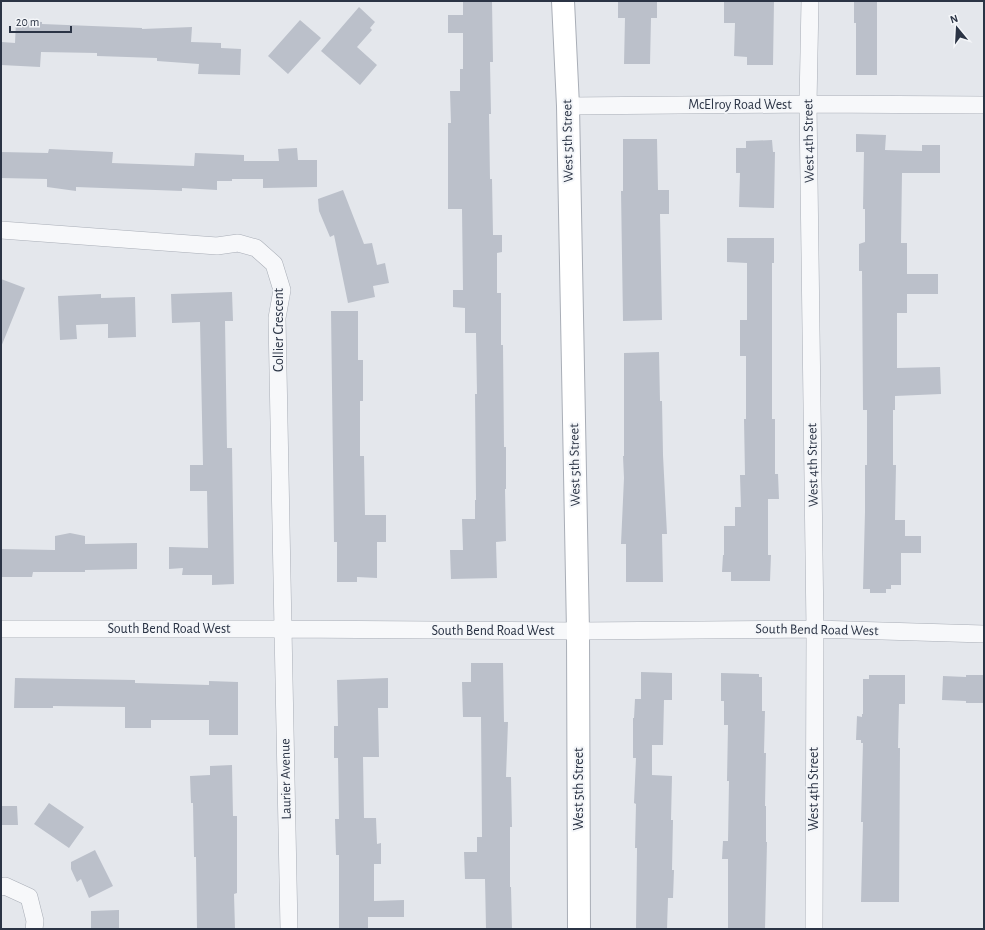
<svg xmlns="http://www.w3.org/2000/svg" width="985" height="930" font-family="'Alegreya Sans',sans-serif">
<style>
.building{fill:#bbc0ca}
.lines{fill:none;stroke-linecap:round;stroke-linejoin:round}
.street-casing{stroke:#a9aeb7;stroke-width:18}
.secondary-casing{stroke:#a9aeb7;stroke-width:24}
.street{stroke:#f7f8fa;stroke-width:17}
.secondary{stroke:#fff;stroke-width:22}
.labels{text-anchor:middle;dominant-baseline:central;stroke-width:4;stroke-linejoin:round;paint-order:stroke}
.street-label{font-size:14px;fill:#2b3445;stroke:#f4f6f9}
</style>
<rect width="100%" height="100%" fill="#e4e7ec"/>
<path class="building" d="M463 1H492L493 62H490L491 114H489L490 179H492L493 235H502V252L497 253V293H501V345H503L504 447H506V489H505L506 541 496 542 497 578 451 579 450 550H463L462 519H475V500H476L475 394H477L476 333H465V308L453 307V290H463L462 209H448V123H451L450 91H460V69H463V33H448V15H463Z
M618 1H657V18H651L650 64H624L625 18H618Z
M724 1H774L773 65H747V57L734 56 735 23H724Z
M854 1H877V75H856V23H854Z
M359 7 375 22 370 28 372 30 357 47 377 65 360 85 321 51Z
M300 20 321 38 288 74 268 56Z
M16 21 42 22V24L142 28V29L192 27 191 42 221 43V48L241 49 240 75 198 74 199 64 157 61V58L97 56V53L41 52 40 67 1 65 2 42 15 43Z
M856 134 886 135 885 150 922 151V145H940V173H902L901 243H907V274H938V294H907V313H897V368L940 367 941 394 895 396V410H893V465H896L895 520H905V536H921V553H901V585H891V589H886V593H870V589H863L865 512V465H867V410H863L862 271H859V244L865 242V209H863L864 152H856Z
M623 139H657L658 190H669V214H660L662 320 623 321 621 191H623Z
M772 140 773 152H775L774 208 739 207 740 173H736V148H746V141Z
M297 148 298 160H317V187L263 188V179H232V181H217V190L182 188V191L76 187V191L47 187V179L1 178V152L48 153 49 149 113 152 112 163 194 166 195 153 244 155V161H279L278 149Z
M343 190 364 244 372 243 377 265 385 263 389 283 373 286 375 297 348 303 334 235 330 237 319 211 318 199Z
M727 238H774V263H772V419H775V474H778L779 499H768V555H771L770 581H731V572H722L723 555H724V526H735V507H741L740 475H745L744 419H746V356H740V320H747V263L727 262Z
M1 279 25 288 1 347Z
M232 292 233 321H225L227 448H232L234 584 212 585V575H182L183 568 169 569V547L208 548 207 491H190V465H203L200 322 172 323 171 294Z
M101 294V298L135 297 136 337 108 338V324L76 325 77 339 60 340 58 296Z
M331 311H358V360H363V401H360V456H364L365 515H386V542H377V578L357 577V582H337V542H334Z
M659 352 660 401H662L663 455 667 534H662L663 582H626V544H621L624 478 623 456H624V353Z
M70 533 85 536V544L137 543V569L85 570V572H33L32 577H1V549L55 550V536Z
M471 663H503L504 722H508L506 777H511L512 827H510V887H511L512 929H486L485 879H465L464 852H477V837H482L481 717H463L462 682H471Z
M641 672 672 673V700H664L663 745H652V775L672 776 671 820H673L672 870H674L673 898H668L667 929H636L637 848H635L636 804 634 803 636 758H633V718H634L635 699H641Z
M721 673 759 674V677H762V711H765L764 753H766L765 806H766V842H767L765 929H728V859H722L723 841H728L729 781H727L728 725H724V701H721Z
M869 675H905V704H899L898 748H900L899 902H861L863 822H861L863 743H861V740H856L857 716 862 717V714H863V679H869Z
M966 675H984V703H966V701L942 700 943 676 966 677Z
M15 678 135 680V683L209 685V681L238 682V735H209V720H151V728H125V707L53 706V708H14Z
M388 678V708H378L379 757H363L364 818H376L377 844 381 843V864H374V901L404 900V917H368V929H339V855H336L335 819H339L338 758H334V726H338L337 680Z
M232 765 233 816H237V893L234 894 235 929H197L196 857H194L193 803H191L190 776 210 775V766Z
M49 803 84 827 69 848 34 824Z
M1 806H17L18 825H1Z
M95 850 113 886 89 898 81 879 77 882 71 869V862Z
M119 910V929H91V911Z"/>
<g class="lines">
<g class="street-casing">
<path id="street" d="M810 1 808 104 815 629 814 929
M568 106 808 104 984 105
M1 230 217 246 238 243 256 248 274 264 282 290 277 318 283 629 289 929
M1 629H283L578 631 815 629 984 634
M1 887 5 886 29 897 35 921 34 929"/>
</g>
<g class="secondary-casing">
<path id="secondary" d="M563 1 568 106 578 631 579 929"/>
</g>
<use href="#street" class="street"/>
<use href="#secondary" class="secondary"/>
</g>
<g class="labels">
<g class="street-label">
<text x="740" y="105">McElroy Road West</text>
<text transform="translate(568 141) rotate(-91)">West 5th Street</text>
<text transform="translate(809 141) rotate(-91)">West 4th Street</text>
<text transform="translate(279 330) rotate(-90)">Collier Crescent</text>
<text transform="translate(575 465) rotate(-91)">West 5th Street</text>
<text transform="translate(813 465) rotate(-91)">West 4th Street</text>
<text x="169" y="629">South Bend Road West</text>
<text transform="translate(817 630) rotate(1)">South Bend Road West</text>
<text x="493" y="631">South Bend Road West</text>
<text transform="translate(286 779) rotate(-91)">Laurier Avenue</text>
<text transform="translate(579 789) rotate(-90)">West 5th Street</text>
<text transform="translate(814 789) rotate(-90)">West 4th Street</text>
</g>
</g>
<rect width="985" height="930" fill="none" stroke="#2b3445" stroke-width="4"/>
<g transform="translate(957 28) rotate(342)" stroke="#f4f6f9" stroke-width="3" paint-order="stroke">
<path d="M0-3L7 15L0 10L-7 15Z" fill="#2b3445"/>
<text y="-6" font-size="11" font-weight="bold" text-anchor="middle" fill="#2b3445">N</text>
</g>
<path d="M10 26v6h61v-6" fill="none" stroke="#2b3445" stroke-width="2"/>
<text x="16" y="26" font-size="12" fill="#2b3445" stroke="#f4f6f9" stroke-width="3" paint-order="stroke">20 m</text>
</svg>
